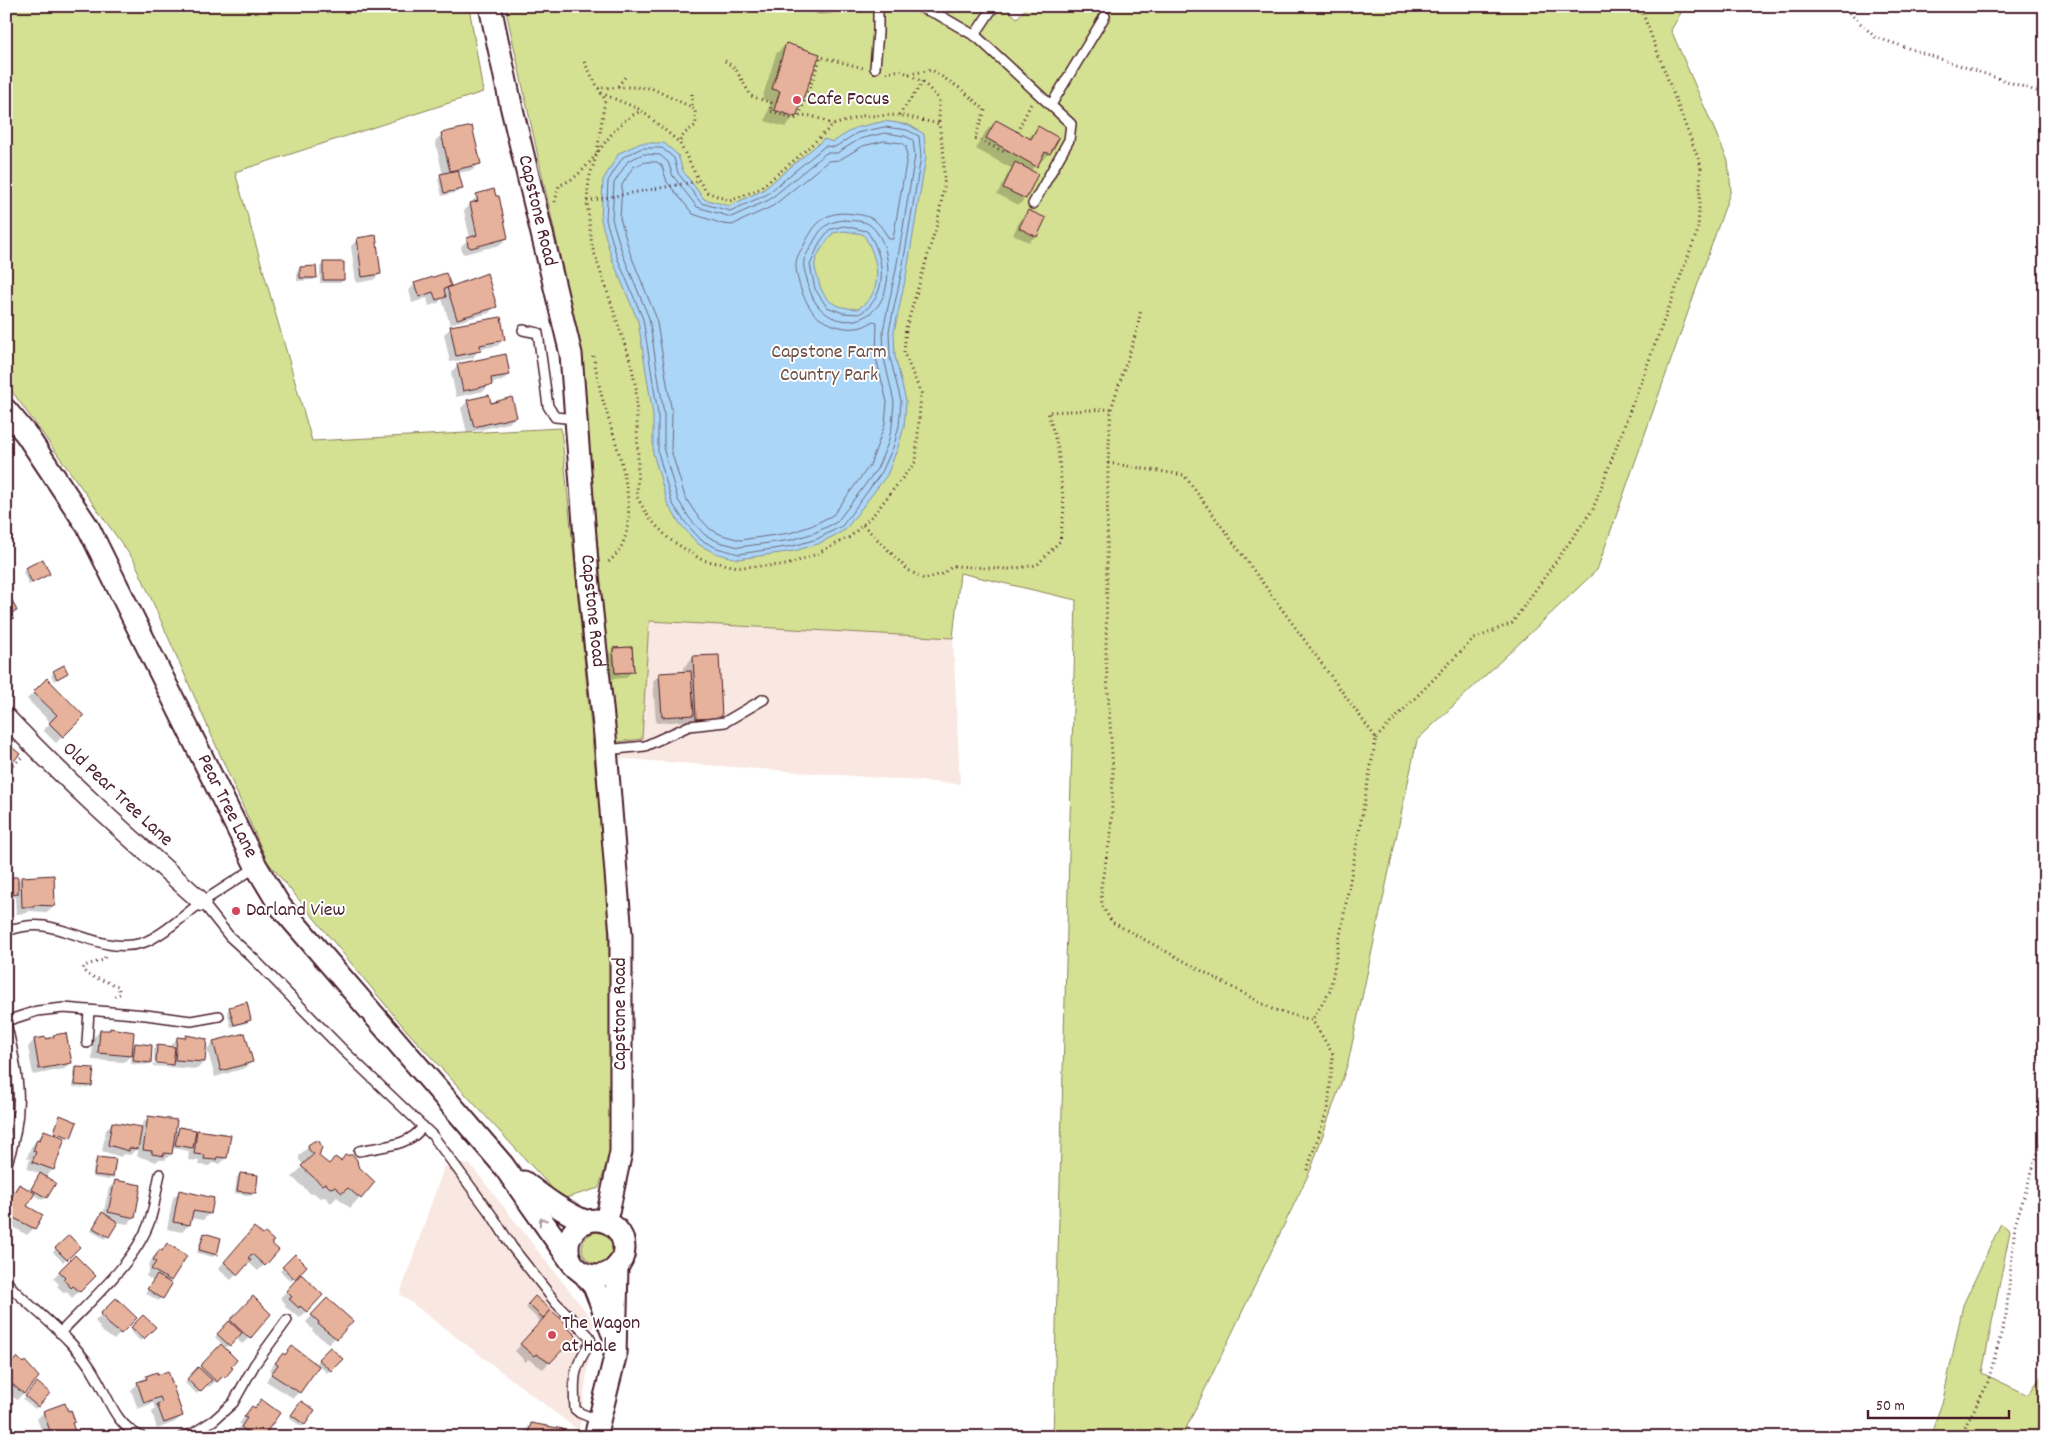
<svg xmlns="http://www.w3.org/2000/svg" width="2051" height="1443" font-family="Dekko,sans-serif">
<style>
.built{fill:#f8e8e1}
.green{fill:#d4e092;stroke:#8f805e;fill-rule:evenodd}
.water{fill:#abd6f7;stroke:#848da5;fill-rule:evenodd}
.shadow{fill:#0003}
.lines{fill:none;stroke-linecap:round;stroke-linejoin:round}
.shore{stroke:#71687d;stroke-width:1}
.building{fill:#e7b29b;stroke:#4a1f2b}
.service-casing{stroke:#4a1f2b;stroke-width:12}
.minor-casing{stroke:#4a1f2b;stroke-width:21}
.tertiary-casing{stroke:#4a1f2b;stroke-width:25}
.path{stroke:#4a1f2b;stroke-width:3;stroke-dasharray:1 4;stroke-linecap:butt}
.service{stroke:#fff;stroke-width:9}
.minor{stroke:#fff;stroke-width:18}
.tertiary{stroke:#fff;stroke-width:21}
.oneway{stroke:#ae9aa0}
.poi-dot{fill:#d1495b;stroke:#fff;stroke-width:2}
.labels{text-anchor:middle;dominant-baseline:central;stroke-width:4;stroke-linejoin:round;paint-order:stroke}
.poi-label{font-size:20px;fill:#4a1f2b;stroke:#fff;text-anchor:start}
.street-label{font-size:20px;fill:#4a1f2b;stroke:#fff}
.park-label{font-size:20px;fill:#6c4f45;stroke:#fff}
</style>
<rect width="100%" height="100%" fill="#fff"/>
<filter id="ink" filterUnits="userSpaceOnUse"><feTurbulence type="fractalNoise" baseFrequency=".02" numOctaves="2"/><feDisplacementMap in="SourceGraphic" scale="10" xChannelSelector="R" yChannelSelector="G"/><feConvolveMatrix kernelMatrix="1 2 1 2 8 2 1 2 1" color-interpolation-filters="sRGB"/></filter>
<g filter="url(#ink)">
<path class="built" d="M649 621 953 638 960 784 612 758 609 743 642 739Z
M470 1164 594 1322 579 1431 400 1294 444 1167Z"/>
<path class="green" d="M6 6H469L483 92 235 172 312 441 561 428 607 886 615 1135 599 1188 562 1199 407 1031 267 861 135 562 6 383Z
M505 6H1003L1017 18 1028 6H1685L1671 30 1728 161 1731 190 1597 570 1417 740 1348 1063 1311 1169 1182 1437H1053L1076 600 960 573 953 638 649 621 642 739 609 743 604 620 581 352ZM632 647 634 671 615 673 613 648Z
M2001 1223 2010 1231 1982 1373 2028 1395 2045 1371V1437H1930L1943 1400 1963 1305Z
M582 1248a16 16 0 1 1 32 0a16 16 0 1 1-32 0Z"/>
<path class="water" d="M885 121 909 125 924 134 926 157 907 271 894 332 895 356 906 401 904 427 898 447 887 475 845 530 818 544 794 551 738 559 715 553 698 544 681 525 668 505 653 453V415L638 321 612 259 601 220 603 180 619 153 641 143H664L678 155 683 171 704 199 729 206 763 190 824 139 833 142 855 128ZM844 231 863 234C875 252 883 279 870 298 867 302 862 306 858 309 836 308 823 302 818 279 817 275 814 268 815 263 817 253 827 241 833 233Z"/>
<path class="shadow" d="M786 44 795 116 785 127 765 121 771 102 762 99 776 54Z
M996 121 1028 139 1038 127 1057 138 1049 154 1030 171 1025 198 1019 205 997 194 1011 168 976 149 986 131Z
M442 134 479 163 473 170 458 173 461 189 458 192 442 196 438 179 443 175 435 141Z
M477 196 507 238 500 245 464 254 462 252 461 246 470 238 464 211Z
M1028 211 1036 236 1029 242 1013 235 1021 218Z
M358 239 380 274 373 280 356 283 351 246Z
M323 264 343 280 340 283H320V267Z
M300 268 316 277 313 280 297 281V271Z
M446 274 450 288 495 306 489 313 450 324 442 299 438 303 429 306 427 298 412 303 409 290 415 284Z
M451 328 504 339 497 346 479 349 473 358 450 362 444 334Z
M458 365 509 374 502 381 490 383 484 391 456 397 451 372Z
M468 401 490 404 516 416 509 423 467 433 461 408Z
M26 569 49 574 29 585 23 572Z
M613 649 632 671 626 678 608 679 607 656Z
M693 657 721 718 711 728 687 729 686 721 656 723 653 681 660 674 683 673V668Z
M63 667 67 673 54 681 51 675Z
M47 680 83 716 56 743 43 730 51 723 27 699Z
M6 878 17 882 21 878 54 905 47 912 29 911 27 913 16 914 15 897H6Z
M237 907 240 911 232 918 229 915Z
M230 1008 250 1020 247 1023 231 1027 227 1011Z
M111 1029 131 1049 135 1045 149 1063 147 1065 131 1064 132 1055 124 1062 92 1060 93 1038 100 1031 108 1032Z
M54 1036 71 1063 64 1069 33 1075 28 1047 34 1040 51 1039Z
M187 1036 204 1062 197 1069 153 1066V1064L169 1066V1063L154 1062V1049L157 1046 171 1048V1045L178 1038 184 1039Z
M213 1042 252 1061 245 1068 215 1077 207 1049Z
M77 1068 91 1085 88 1088 73 1087 74 1071Z
M60 1117 70 1136 53 1130Z
M149 1117 174 1133 179 1128 193 1136 197 1132 226 1158 220 1164 212 1163 209 1166 198 1165 199 1161 188 1160 189 1151 172 1148 171 1154 165 1160H158L156 1162 137 1156 139 1147 130 1155 123 1154 121 1157 102 1151 106 1130 112 1123 141 1128 142 1124Z
M44 1132 69 1139 67 1140 64 1139 53 1169 47 1176 41 1174 46 1197 43 1200 33 1194 26 1207 34 1228 27 1235 6 1223V1203L12 1192 19 1185 29 1191 41 1174 27 1169 30 1159 27 1158 31 1147Z
M309 1146 328 1166 340 1162 346 1156 374 1182 350 1208 337 1197 331 1203 325 1197 320 1198 314 1193 311 1194 292 1177 304 1165 299 1160V1156Z
M98 1158 112 1177 109 1180 92 1177 95 1161Z
M240 1174 254 1193 252 1196 235 1193 237 1177Z
M116 1181 134 1217 128 1224 116 1222 105 1239 91 1231 99 1217 103 1215 109 1188Z
M180 1191 209 1214 203 1220 190 1218 189 1225 182 1232 167 1229 173 1198Z
M204 1235 216 1254 213 1257 197 1253 201 1238Z
M69 1236 79 1247 63 1262 53 1252Z
M247 1236 270 1243 264 1265 258 1271 248 1262 231 1280 218 1269Z
M167 1245 170 1280 168 1283 171 1285 159 1301 145 1293 153 1281 146 1276 150 1268 148 1267 153 1257Z
M75 1256 95 1276 72 1298 66 1291 64 1293 57 1286 59 1284 53 1278Z
M295 1256 306 1266 291 1281 280 1271Z
M295 1282 322 1295 300 1318 284 1306 286 1304 280 1298Z
M253 1298 249 1338 242 1344 236 1338 226 1348 215 1337Z
M535 1298 569 1327 567 1329 576 1338 563 1352 561 1350 543 1369 528 1359 526 1362 515 1351 541 1322 526 1308Z
M116 1300 135 1318 114 1340 99 1329 100 1327 95 1321Z
M321 1306 351 1321 329 1344 312 1331 313 1330 306 1322Z
M143 1316 154 1327 140 1341 130 1330Z
M221 1346 231 1369 217 1383 216 1381 209 1387 206 1384 197 1394 185 1383Z
M292 1348 299 1392 293 1398 266 1381 272 1372 270 1370 276 1361Z
M330 1348 341 1359 327 1373 316 1363Z
M6 1370 38 1377 17 1400 6 1391Z
M146 1377 182 1416 175 1422 157 1429 152 1412 155 1408 153 1403 138 1409 131 1390Z
M37 1384 49 1393 35 1409 23 1399Z
M261 1401 262 1437H239L235 1434 241 1425 239 1424 246 1414Z
M298 1405 304 1424 302 1427 289 1418Z
M44 1412 74 1422 71 1424 73 1431 70 1437H44L37 1419Z
M531 1424 560 1437H524L525 1431Z"/>
<g class="lines">
<path class="shore" d="M885 127 907 130 919 136 921 157 902 270 889 331 890 357 901 401 899 426 894 445 882 472 842 526 817 539 793 546 739 554 717 548 701 540 685 522 672 503 658 452V414L643 319 617 257 606 220 608 181 623 157 642 148H662L674 158 678 173 701 203 730 211 766 195 825 146 835 147 857 133Z
M885 133 905 136 913 140 915 156 896 269 883 331 884 358 894 402 892 426 888 443 877 469 837 522 814 533 791 540 739 547 719 542 705 535 690 519 678 500 664 451V414L649 318 623 255 612 219 614 183 628 161 643 154 660 155 668 162 673 176 697 207 731 217 769 200 826 153H837L860 139Z
M885 141 902 143 906 146 907 157 893 239H889C879 222 874 216 854 214 826 210 816 221 804 245 801 250 797 256 796 262 795 279 806 308 819 318 823 321 829 323 833 325 847 330 862 330 873 321L877 322 876 358 887 402 885 424 870 465 833 515 811 526 790 533 740 540 722 535 710 529 696 514 685 497 671 450 672 413 656 317 630 253 620 218 622 185 633 167 645 162H657L662 166 667 182 693 214 723 224 732 225 773 206 828 161 839 160 863 146Z
M844 220C851 221 864 220 870 225 890 241 892 279 882 299 871 321 843 328 824 312 814 304 809 291 807 279 805 273 803 266 804 260 806 254 810 249 813 243 821 228 826 222 844 220Z
M844 226 867 231C885 256 890 297 859 314L843 313 827 307 815 289 810 265 820 242 829 230Z"/>
</g>
<path class="building" d="M786 43 820 54 796 117 774 110 780 91 772 89Z
M996 120 1031 139 1038 126 1059 138 1050 154 1045 152 1037 167 986 138Z
M472 126 481 164 450 171 441 133Z
M1015 162 1038 174 1026 199 1003 188Z
M458 170 463 189 444 193 440 174Z
M494 189 496 196H499L508 238 471 248 468 246 467 238 477 235 470 203 478 201 476 194Z
M1028 210 1046 218 1037 237 1019 228Z
M376 235 381 274 362 277 357 238Z
M323 262H344V280H323Z
M316 266 317 278H300V267Z
M446 273 451 286 444 289 446 297 436 300 433 292 419 297 414 283Z
M487 273 497 307 457 319 447 288Z
M501 317 505 340 480 345 481 351 456 356 450 326Z
M506 354 510 375 491 378 492 385 463 391 457 364Z
M489 395 491 403 512 397 517 417 474 427 467 400Z
M43 559 50 574 32 583 25 568Z
M6 587 17 611 11 613 13 618 11 625 6 627Z
M632 647 634 672 615 673 613 648Z
M719 655 722 718 696 719 693 656Z
M64 665 68 673 57 679 53 671Z
M691 671 694 715 662 717 659 673Z
M47 678 84 716 63 737 49 723 57 715 33 692Z
M6 742 20 754 9 766 6 763Z
M54 875 55 906 34 905V907H22L21 877Z
M6 877H18V894L6 895Z
M247 1002 251 1020 234 1025 229 1007Z
M110 1028 134 1032 132 1056 98 1053 100 1030H110Z
M66 1033 72 1063 39 1069 34 1039 46 1037V1039L54 1037 53 1035Z
M245 1033 253 1062 221 1071 213 1041Z
M186 1035 207 1039 205 1062 175 1060 177 1037 186 1038Z
M135 1043 152 1045 151 1063 133 1061Z
M157 1045 175 1047 173 1065 156 1063Z
M76 1067 94 1068 92 1086 75 1085Z
M60 1115 77 1122 71 1138 54 1132Z
M148 1116 177 1120 172 1154 164 1153V1156L152 1154V1151L143 1150Z
M112 1122 142 1127 138 1149 129 1148V1151L108 1145Z
M179 1127 196 1130 193 1148 175 1145Z
M44 1130 65 1138 54 1170 32 1162 36 1152 33 1151 37 1139 40 1140Z
M197 1130 231 1135 227 1158 217 1157 216 1160 204 1159 205 1155 194 1154Z
M314 1141H319L322 1147 319 1156 329 1164 335 1157 341 1161 345 1155H353L357 1160 358 1166 375 1182 361 1199 348 1188 342 1193 335 1187 330 1188 325 1183 322 1185 301 1166 314 1154 309 1150 308 1145Z
M97 1157 116 1159 113 1177 94 1175Z
M40 1173 56 1183 47 1198 31 1189Z
M240 1173 258 1175 256 1193 237 1191Z
M115 1180 141 1185 135 1218 108 1212Z
M19 1184 35 1193 27 1206 43 1215 35 1229 6 1214V1206Z
M179 1190 214 1198 211 1214 193 1211 190 1225 173 1222Z
M102 1212 118 1222 109 1237 93 1228Z
M254 1227 263 1235 265 1233 274 1241 271 1243 279 1250 265 1266 252 1254 248 1258 251 1260 238 1275 224 1262Z
M204 1233 221 1238 217 1255 199 1250Z
M69 1235 80 1247 67 1260 55 1248Z
M167 1243 187 1256 171 1281 151 1269 156 1262 153 1260 160 1249 162 1251Z
M295 1254 307 1266 295 1279 282 1267Z
M75 1255 96 1276 80 1292 73 1286 71 1288 63 1279 65 1277 59 1271Z
M301 1274 323 1295 307 1312 300 1306 299 1308 289 1299 292 1297 286 1291Z
M157 1275 172 1284 163 1299 147 1289Z
M253 1296 271 1314 250 1339 230 1320Z
M535 1296 551 1310 543 1318 528 1304Z
M116 1298 137 1318 121 1334 105 1321 106 1320 100 1314Z
M327 1298 353 1321 337 1339 318 1324 319 1322 311 1315Z
M551 1310 570 1327 569 1329 578 1338 571 1346 568 1344 550 1363 536 1354 534 1356 520 1344Z
M143 1315 156 1327 144 1339 131 1327Z
M229 1321 242 1333 230 1346 217 1334Z
M221 1344 237 1360 231 1367 233 1368 225 1378 223 1376 217 1382 200 1366Z
M292 1346 319 1366 300 1393 271 1374 278 1365 275 1363 283 1353 285 1355Z
M330 1347 343 1359 331 1371 318 1359Z
M17 1357 23 1363 25 1361 39 1377 24 1394 6 1379V1369Z
M198 1367 212 1380 200 1392 187 1379Z
M168 1371 183 1416 164 1423 157 1404 162 1402 160 1397 144 1403 137 1382 147 1379 146 1376 157 1372 158 1375Z
M37 1382 50 1393 38 1407 25 1396Z
M261 1399 280 1413 263 1437H254L241 1427 247 1418 244 1417 252 1406 255 1408Z
M301 1401 315 1410 305 1425 291 1415Z
M65 1403 68 1411 71 1410 75 1422 72 1423 75 1431 60 1437H52L43 1411Z
M531 1423 563 1429 561 1437H528Z"/>
<g class="lines">
<g class="service-casing">
<path id="service" d="M585 6H596
M811 6 820 8 847 6
M916 6 939 15 977 37 1071 124 1069 140 1033 204
M974 36 994 6
M875 68 878 32V6
M1051 105 1105 16
M523 330 538 333 548 406 555 417 576 419
M606 750 645 746 689 726 725 722 764 699
M256 867 202 902 229 936 252 957 344 1051 433 1136 493 1217 512 1247 556 1303 589 1336 591 1342C573 1367 573 1379 575 1409L580 1413 600 1421
M6 931C18 927 31 924 44 926 76 931 109 953 142 943 161 937 185 914 202 902
M6 1021 37 1011 64 1008 146 1015 191 1021 219 1016
M6 1023C20 1079 25 1112 6 1167
M87 1043 89 1010
M359 1151C381 1146 410 1147 423 1126
M6 1281 15 1291C43 1318 77 1342 96 1377 109 1399 116 1426 142 1437
M60 1333C89 1302 135 1262 149 1223 155 1208 156 1189 160 1174
M182 1437 192 1434 214 1420 233 1403 255 1364 287 1320"/>
</g>
<g class="minor-casing">
<path id="minor" d="M6 717C67 782 135 842 202 902"/>
</g>
<g class="tertiary-casing">
<g id="tertiary">
<path id="s1" d="M490 6 511 105 571 354 588 576 605 736 621 935V1152L606 1222"/>
<path id="s2" d="M6 410 26 434 88 527 256 866 280 906 503 1165 570 1260"/>
<path d="M524 1182C544 1198 563 1212 587 1222"/>
<circle cx="596" cy="1248" r="28"/>
<path d="M584 1274 594 1286 612 1332"/>
<path d="M595 1437 615 1357 617 1266"/>
</g>
</g>
<path class="path" d="M1842 6 1875 37 2045 94
M725 61 735 68 751 96 771 103 770 111 795 119C806 110 822 120 833 125
M584 62 605 100 597 153 589 179 587 201 592 246 631 363 636 388 638 460 637 497 649 518 669 539 702 560 738 567 787 565 814 555 850 537 874 514 916 461 921 393 904 353 906 328 937 224 944 188V156L939 124 899 115 863 116 833 125 797 158 759 189 730 201 707 192 699 181 679 142
M886 73 900 70 923 82 899 115
M909 74 932 70 961 89 985 110 975 138 1005 152 1007 150
M923 82 939 99V124
M618 86 625 77
M601 93 641 110
M692 94V107
M799 116 821 57 863 68
M1017 132 1031 104
M587 201 699 181
M555 202 559 186C564 183 571 180 576 176 600 157 612 121 642 111L679 142 685 133 696 125 695 109 651 88 630 87 598 88
M593 356C597 372 599 388 604 404 616 446 651 531 607 563
M1108 463 1184 475 1376 738 1330 991 1312 1020 1274 1010 1112 922 1102 906 1101 886 1111 834 1113 771 1106 659 1108 463 1111 409 1137 330 1141 309
M863 525 908 570 924 579 942 574 953 566 1010 569 1037 565 1060 541 1064 509 1058 449 1048 412 1111 409
M1376 738 1472 640 1512 623 1593 509 1698 230 1701 166 1640 6
M6 772 22 757
M105 957 103 960 84 966 83 970 88 975 118 986 120 994 113 997
M1307 1170 1328 1108 1333 1054 1312 1020
M1962 1437 1966 1425 1987 1385 2006 1316 2015 1225 2041 1143 2045 1098"/>
<use href="#service" class="service"/>
<use href="#minor" class="minor"/>
<use href="#tertiary" class="tertiary"/>
</g>
<defs><path id="oneway-chevron" d="M-2-3.5L2.5 0L-2 3.5" fill="none" stroke-width="1.6" stroke-linecap="round" stroke-linejoin="round" transform="scale(1.25)"/></defs>
<use class="oneway" href="#oneway-chevron" transform="translate(542 1221) rotate(-125)"/>
</g>
<g class="poi-dot">
<circle cx="797" cy="100" r="5"/>
<circle cx="236" cy="911" r="5"/>
<circle cx="552" cy="1335" r="5"/>
</g>
<g class="labels">
<g class="poi-label">
<text x="807" y="100">Cafe Focus</text>
<text x="246" y="911">Darland View</text>
<text x="562" y="1324">The Wagon<tspan x="562" dy="23">at Hale</tspan></text>
</g>
<g class="street-label">
<text stroke="none"><textPath href="#s1" startOffset="210">Capstone Road</textPath></text>
<text stroke="none"><textPath href="#s1" startOffset="615">Capstone Road</textPath></text>
<text transform="translate(117 795) rotate(43)">Old Pear Tree Lane</text>
<text stroke="none"><textPath href="#s2" startOffset="455">Pear Tree Lane</textPath></text>
<text transform="translate(621 1014) rotate(-90)">Capstone Road</text>
</g>
<g class="park-label">
<text x="829" y="353">Capstone Farm<tspan x="829" dy="23">Country Park</tspan></text>
</g>
</g>
<rect width="2051" height="1443" fill="none" stroke="#fff" stroke-width="25"/>
<rect x="12" y="12" width="2026" height="1418" fill="none" stroke="#4a1f2b" stroke-width="2" filter="url(#ink)"/>
<path d="M1868 1410v8h141v-8" fill="none" stroke="#4a1f2b" stroke-width="2.5"/>
<text x="1876" y="1410" font-size="15" fill="#4a1f2b" stroke="#ffffff" stroke-width="4" paint-order="stroke">50 m</text>
</svg>
